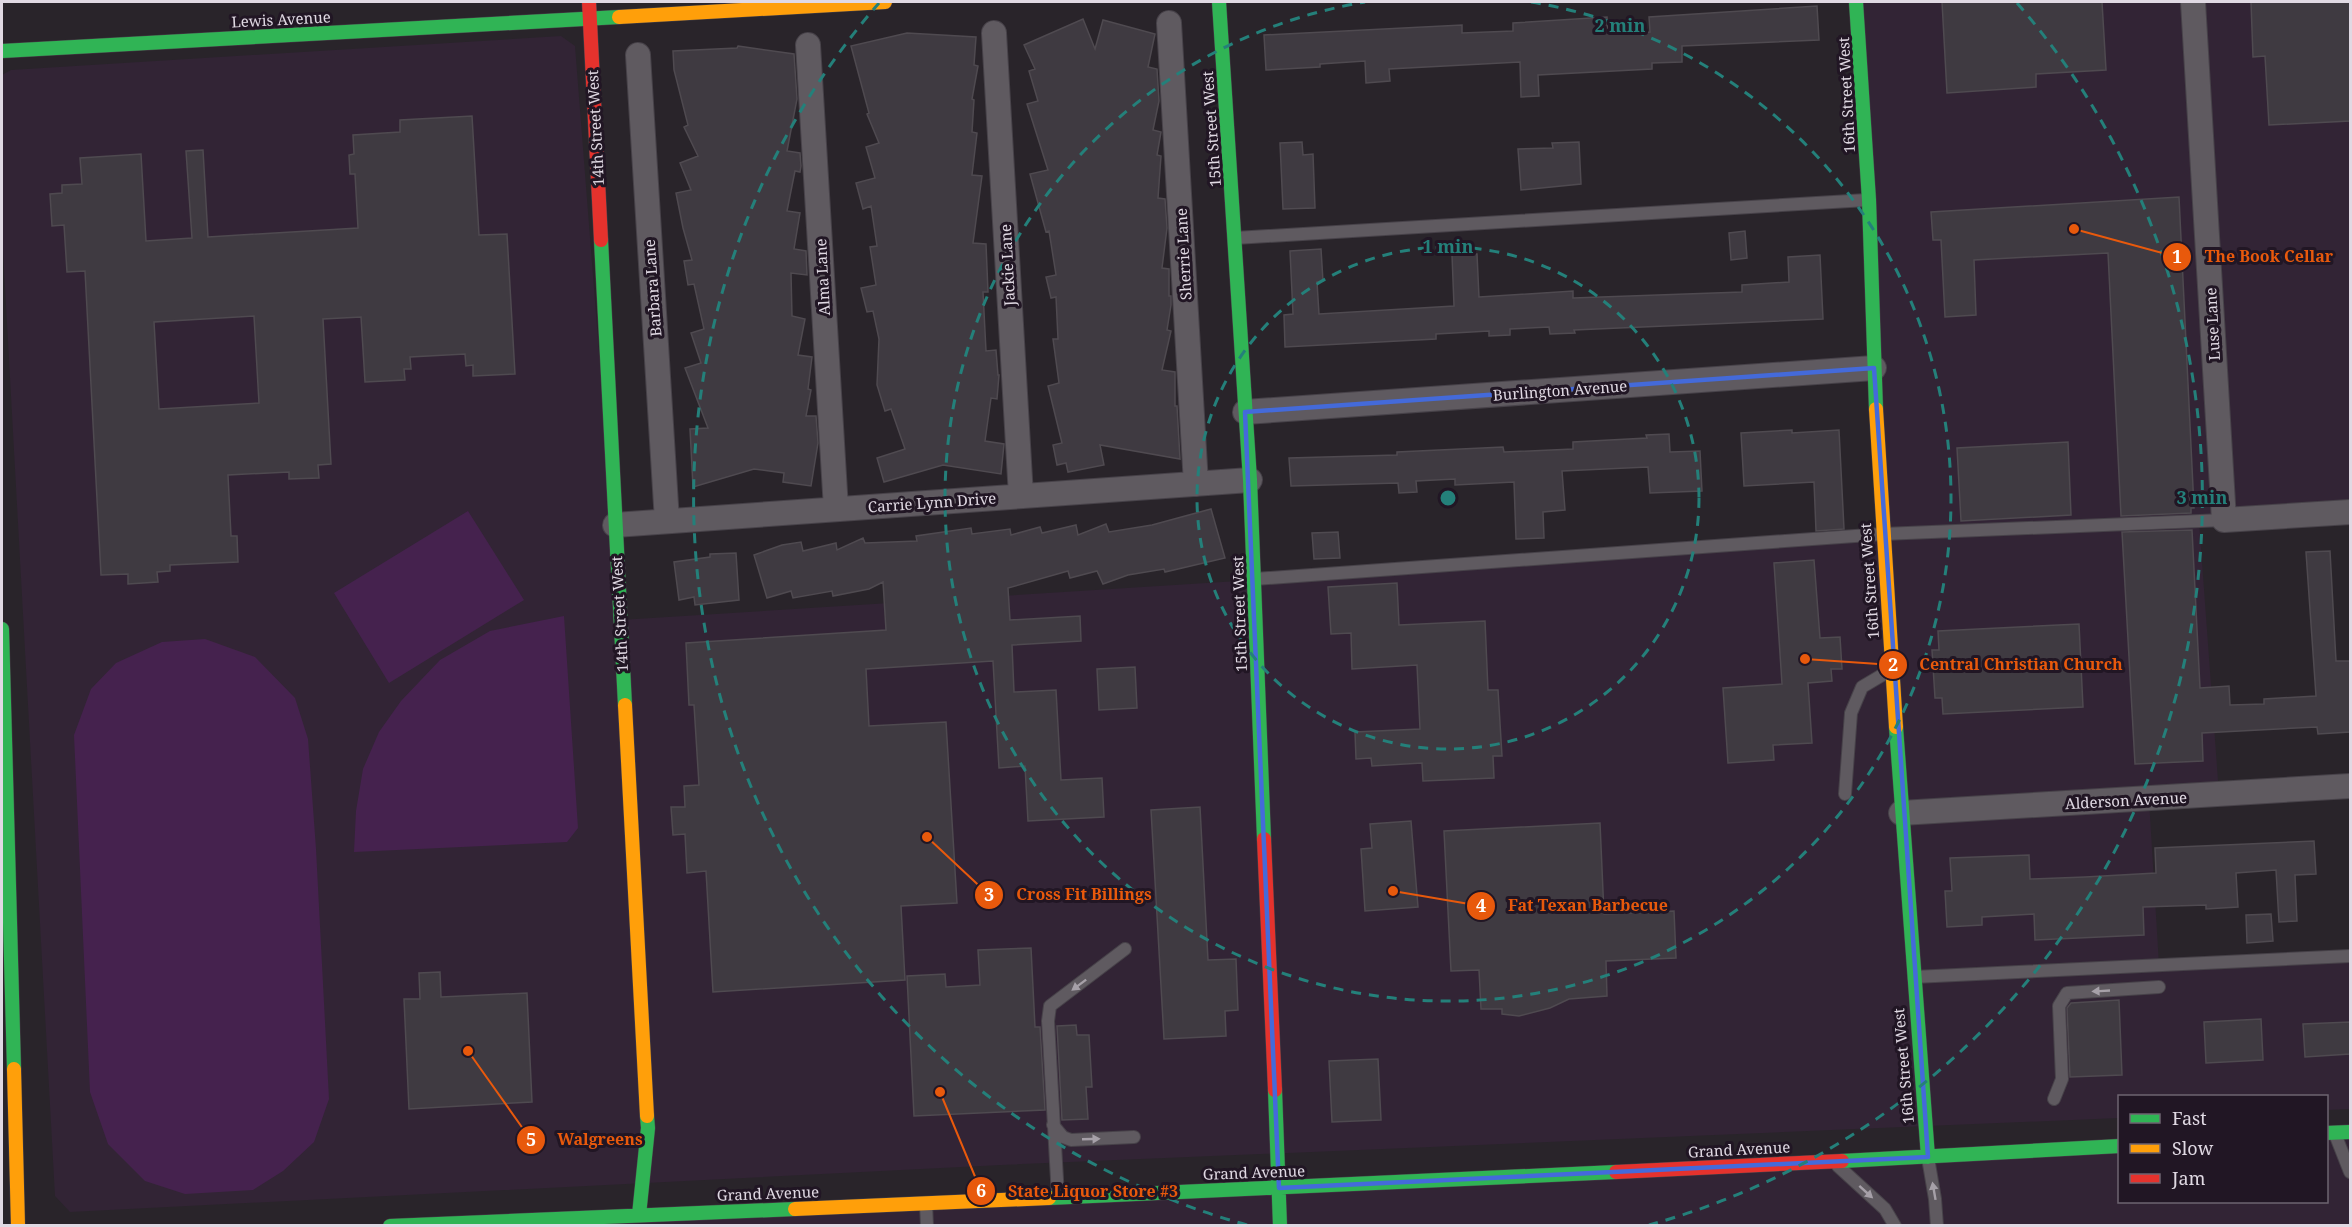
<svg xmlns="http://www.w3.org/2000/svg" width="2352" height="1227" font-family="'Noto Serif',serif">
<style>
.built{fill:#322435}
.green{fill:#45224e}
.building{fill:#3f3a41;stroke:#4f4a50;stroke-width:1.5;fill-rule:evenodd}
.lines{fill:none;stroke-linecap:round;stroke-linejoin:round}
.lane-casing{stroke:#474249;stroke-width:14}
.street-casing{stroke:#474249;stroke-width:26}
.fast-casing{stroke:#474249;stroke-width:15}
.slow-casing{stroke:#474249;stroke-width:15}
.jam-casing{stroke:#474249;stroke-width:15}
.lane{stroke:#5f5a60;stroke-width:12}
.street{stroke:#5f5a60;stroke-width:24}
.fast{stroke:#30b455;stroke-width:14}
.slow{stroke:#ff9f0a;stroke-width:14}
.jam{stroke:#e5322d;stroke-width:14}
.oneway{fill:#a6a0a8}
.marked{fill:none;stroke:#446ada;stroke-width:4.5;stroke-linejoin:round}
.ring{fill:none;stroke:#24807a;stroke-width:3;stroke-dasharray:10 8}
.labels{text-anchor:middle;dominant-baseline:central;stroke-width:6;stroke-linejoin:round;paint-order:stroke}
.street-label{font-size:15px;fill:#e0d9e3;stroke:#211624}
.centre{fill:#24807a;stroke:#211624;stroke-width:3}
.ring-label{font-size:18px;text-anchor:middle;font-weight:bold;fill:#24807a;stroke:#211624;stroke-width:6;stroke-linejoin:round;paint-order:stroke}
.leader{fill:none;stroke:#e8590c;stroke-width:2}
.callout-dot{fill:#e8590c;stroke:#211624;stroke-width:2}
.mark-label{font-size:18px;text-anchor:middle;font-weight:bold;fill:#fff}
.callout-label{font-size:16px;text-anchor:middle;font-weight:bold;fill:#e8590c;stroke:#211624;stroke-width:6;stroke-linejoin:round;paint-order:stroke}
</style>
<rect width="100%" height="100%" fill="#29242a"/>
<path class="built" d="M1856 2H2350V512L2199 521 2219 794 2149 799 2159 965 2350 956V1109L2327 1110 2326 1096H2120L2119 1118 1001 1165 70 1212 55 1196 2 232V75L11 70 561 36 575 46 620 620 1254 580 1882 534Z
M2350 1132V1226H382L2119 1145 2120 1202H2326L2327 1133Z"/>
<path class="green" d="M468 511 524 600 389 683 334 593Z
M564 616 578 828 567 842 354 852 356 811 363 769 379 732 401 701 440 660 490 631Z
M205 639 255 657 295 698 308 739 316 849 329 1099 314 1142 283 1171 253 1190 185 1194 145 1181 108 1144 90 1092 74 735 91 689 116 663 162 642Z"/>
<path class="building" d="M1942 2H2102L2106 70 2036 74V87L1947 93Z
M2251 2H2350V121L2269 125 2265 56 2253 57Z
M1817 6 1819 40 1682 46V62L1652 63V69L1538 75 1539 96 1521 97 1520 62 1389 69 1390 81 1366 83 1365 61 1320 64V67L1266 70 1264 35 1462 25V33L1513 31V23L1607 17 1608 34 1650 32 1649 17Z
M1083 19 1095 49 1103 20 1155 34 1148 67 1157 69 1159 101 1153 130 1161 132 1157 155 1161 156 1158 198 1165 199 1167 228 1162 268 1169 269V296H1171V305L1167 330 1171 331 1162 370 1175 372V406H1177L1180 459 1100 445 1104 465 1068 472 1066 463 1057 465 1053 445 1062 443 1048 386 1059 383 1053 339H1058L1056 297 1051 298 1046 277 1056 275 1049 231 1046 232 1030 174 1048 170 1027 104 1038 101 1029 71 1035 69 1024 45Z
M907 33 976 37 974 65 978 66 972 99 974 100 972 132 977 133 972 175 982 176 973 243 986 244 988 292H983L986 351 996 350 998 375H999L997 399 991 398 985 441 1004 444 1001 474 943 465 884 482 877 458 905 449 891 409 885 411 877 385 879 339 873 311 867 312 861 288 876 285 870 247 877 246 871 206 863 209 856 183 875 178 866 147 879 143 867 114 869 113 851 46Z
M738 46 794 54 797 99 787 151 800 153 801 166 800 172 795 171 787 211 800 213 794 249 806 251 807 275 791 273 792 316 805 319 798 355 812 357 808 389 811 390 806 416H816L818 443 811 486 783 482 784 473 754 469 693 487 690 429 708 428 685 368 701 363 691 333 704 329 694 284 688 285 684 261 692 260 683 228 676 193 691 190 680 163 698 156 684 127 688 125 674 70 673 51 737 48Z
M472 116 479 235 507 234 515 374 473 376V365L466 366 465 354 410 357 411 369H404L405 380 365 382 361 317 323 319 331 464 318 465 319 478 289 479V472L228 475 231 536H237L238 562 170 565V571L157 572 158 582 128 584V574L101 575 85 271 67 272 64 225 52 226 50 194 62 193V185L82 184 80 158 141 154 146 241 192 238 186 151 203 150 208 237 358 228 355 174H350L349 155 354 154 353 135 400 132V120ZM254 316 259 403 159 409 154 322Z
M1302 142 1303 155 1313 154 1315 208 1283 209 1280 143Z
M1579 142 1581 184 1521 190 1518 149 1553 148 1552 143Z
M2179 197 2194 508H2191V513L2121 516 2108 253 1974 260 1976 315 1945 317 1941 240H1933L1931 212Z
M1745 231 1747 258 1731 260 1729 233Z
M1321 249 1323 281 1317 282 1319 314 1454 306 1452 255 1477 254 1479 297 1573 291V298L1742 292V285L1789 282 1788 257 1820 255 1823 319 1574 330 1575 333 1550 334 1549 327 1510 329V335L1489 336V331L1436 334V339L1285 347 1284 315 1293 314 1290 251Z
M1792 430V433L1839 430 1844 529 1816 531 1814 482 1744 486 1741 433Z
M1669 434 1670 452 1700 451 1702 491 1650 493 1648 467 1562 471 1565 510 1543 512 1544 538 1516 539 1514 482 1455 485V479L1416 481 1417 492 1399 493 1398 483 1291 486 1289 458 1397 455V452L1503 447 1504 452 1573 449V442L1647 438 1646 435Z
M2068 442 2071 515 1961 521 1957 448Z
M1211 509 1225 558 1165 572 1164 569 1128 575 1103 584 1097 571 1070 578 1068 571 1008 588 1010 620 1080 616 1081 641 1012 645 1014 692 1056 690 1061 780 1102 778 1104 817 1028 821 1025 766 999 768 993 661 866 669 869 726 946 722 957 903 901 906 905 980 713 992 706 871 687 873 685 834 673 835 671 807H685L684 786 699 785 694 705H689L686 643 886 630 883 582 869 589 833 596 832 591 793 598 791 591 767 598 754 555 782 545 801 542 803 551 836 543 837 550 863 538 865 543 917 541 916 536 971 528 972 534 1010 529 1011 535 1040 527 1042 533 1076 525 1078 535 1106 524 1109 532 1152 525Z
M2192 530 2200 688 2229 686 2230 705 2264 704V699L2316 696 2306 552 2330 551 2336 661H2350V732L2318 734 2317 727 2202 733 2203 761 2135 764 2122 532Z
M1338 532 1340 558 1314 559 1312 533Z
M736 553 739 600 695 605 694 597 679 600 674 562 710 557V554Z
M1814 560 1820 638 1840 637 1842 669H1831L1832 681 1808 683 1812 743 1773 745 1774 760 1728 763 1723 688 1782 684 1774 563Z
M1397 583 1399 625 1485 621 1488 690H1498L1502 756H1493L1494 778 1423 781 1422 763 1372 766 1371 758 1356 759 1355 732 1420 729 1417 665 1352 669 1351 633 1331 634 1328 587Z
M2079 624 2083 707 1943 714 1942 698H1935L1932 650H1939L1938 631Z
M1135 667 1137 708 1099 710 1097 669Z
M1200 807 1208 960 1236 959 1238 1010 1225 1011 1226 1036 1164 1039 1151 810Z
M1411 821 1418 907 1365 911 1361 849 1372 848 1370 824Z
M1600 823 1604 914 1674 911 1676 958 1606 961 1607 996 1569 999 1550 1008 1519 1016 1502 1014V1009H1481L1479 970 1451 971 1444 831Z
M2314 841 2316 874 2295 875 2297 921 2279 922 2276 870 2236 873 2238 907 2206 909V905L2143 907 2144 935 2035 940 2034 914 1982 917V925L1947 927 1945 891H1952L1950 858 2029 855 2030 879 2085 877 2156 873 2155 848Z
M2271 914 2273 941 2247 943 2246 915Z
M1031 948 1035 1027H1040L1045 1110 914 1116 907 976 945 974 946 987 980 985 978 950Z
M440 972 441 997 527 993 532 1102 409 1109 404 999H420L419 973Z
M2119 1000 2122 1075 2070 1077 2067 1008 2071 1003Z
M2261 1019 2263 1060 2206 1063 2204 1022Z
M2350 1022V1054L2305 1057 2303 1024Z
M1076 1025 1077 1035H1089L1092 1087H1086L1088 1119 1062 1120 1057 1026Z
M1378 1059 1381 1120 1332 1122 1329 1061Z"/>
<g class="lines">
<g class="lane-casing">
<path id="lane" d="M1235 238 1867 200
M1255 579 1883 534 2224 520
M1845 794 1851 713 1862 687 1889 671
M1914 977 2350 956
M2054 1099 2062 1079 2059 1006 2067 993 2159 987
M1053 1125 1063 1137 1071 1140 1134 1137
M2335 1134 2350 1172
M1928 1158 1935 1199 1937 1226
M1838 1166 1885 1209 1895 1226
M1058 1197 1048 1021 1050 1006 1125 949
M926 1204 927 1226"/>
</g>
<g class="street-casing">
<path id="street" d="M2193 2 2224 520 2350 512
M1169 23 1196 484
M994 33 1021 496
M808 45 836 509
M638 55 667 521
M1245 412 1874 368
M615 525 1250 480
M1901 813 2350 786"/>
</g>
<g class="fast-casing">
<path id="fast" d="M1219 2 1250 480 1264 839
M1856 2 1869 200 1876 409
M2 51 619 17
M601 240 625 705
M2 629 14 1069
M1896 727 1928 1157
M1275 1090 1280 1226
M2326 1133 2350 1132
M1842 1161 2120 1146
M1049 1198 1616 1172
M639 1215 648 1128 647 1116
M390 1226 795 1209"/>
</g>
<g class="slow-casing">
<path id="slow" d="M619 17 885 2
M1876 409 1896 727
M625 705 647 1116
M14 1069 18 1226
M795 1209 1049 1198"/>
</g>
<g class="jam-casing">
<path id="jam" d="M589 2 601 240
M1264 839 1275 1090
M1616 1172 1842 1161"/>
</g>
<use href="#lane" class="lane"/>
<use href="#street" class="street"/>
<use href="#fast" class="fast"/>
<use href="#slow" class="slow"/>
<use href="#jam" class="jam"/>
</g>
<defs><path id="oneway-solid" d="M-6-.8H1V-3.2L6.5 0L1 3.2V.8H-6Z" transform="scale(1.5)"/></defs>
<g class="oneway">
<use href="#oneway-solid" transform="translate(1079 985) rotate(143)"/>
<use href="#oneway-solid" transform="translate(2101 991) rotate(177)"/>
<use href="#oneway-solid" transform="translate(1091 1139) rotate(-2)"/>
<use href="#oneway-solid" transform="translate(1934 1191) rotate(-100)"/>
<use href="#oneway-solid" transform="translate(1866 1192) rotate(42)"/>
</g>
<path class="marked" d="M1874 368 1928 1157 1279 1188 1245 412Z"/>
<g class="ring">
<circle cx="1448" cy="498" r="251"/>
<path d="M1531 2A503 503 0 1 1 1365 2"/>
<path d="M1247 1225A754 754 0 0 1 879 3M2017 3A754 754 0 0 1 1649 1225"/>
</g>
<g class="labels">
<g class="street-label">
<text transform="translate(281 19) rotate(-3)">Lewis Avenue</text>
<text transform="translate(1846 95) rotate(-93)">16th Street West</text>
<text transform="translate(595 128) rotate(-93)">14th Street West</text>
<text transform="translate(1211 129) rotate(-94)">15th Street West</text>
<text transform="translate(1183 254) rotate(-93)">Sherrie Lane</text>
<text transform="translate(1007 265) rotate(-93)">Jackie Lane</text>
<text transform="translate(822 277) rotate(-93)">Alma Lane</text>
<text transform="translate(652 288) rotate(-94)">Barbara Lane</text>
<text transform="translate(2212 324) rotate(-93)">Luse Lane</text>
<text transform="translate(1560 390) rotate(-4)">Burlington Avenue</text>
<text transform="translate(932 502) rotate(-4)">Carrie Lynn Drive</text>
<text transform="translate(1869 581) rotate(-94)">16th Street West</text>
<text transform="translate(619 614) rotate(-93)">14th Street West</text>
<text transform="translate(1239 614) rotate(-92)">15th Street West</text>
<text transform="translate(2126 800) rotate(-3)">Alderson Avenue</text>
<text transform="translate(1903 1066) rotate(-95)">16th Street West</text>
<text transform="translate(1739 1149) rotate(-3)">Grand Avenue</text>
<text transform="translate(1254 1172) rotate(-2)">Grand Avenue</text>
<text transform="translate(768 1193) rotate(-2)">Grand Avenue</text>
</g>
</g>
<circle cx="1448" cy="498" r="9" class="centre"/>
<g class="ring-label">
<text x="1620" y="32">2 min</text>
<text x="1448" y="253">1 min</text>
<text x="2202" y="504">3 min</text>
</g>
<path class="leader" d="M2074 229L2177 257M1805 659L1893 665M927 837L989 895M1393 891L1481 906M468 1051L531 1140M940 1092L981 1191"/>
<g class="callout-dot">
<circle cx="2074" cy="229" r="6"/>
<circle cx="1805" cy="659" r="6"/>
<circle cx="927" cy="837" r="6"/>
<circle cx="1393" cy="891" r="6"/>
<circle cx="468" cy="1051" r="6"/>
<circle cx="940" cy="1092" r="6"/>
<circle cx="2177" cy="257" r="15"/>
<circle cx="1893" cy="665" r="15"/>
<circle cx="989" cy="895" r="15"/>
<circle cx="1481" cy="906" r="15"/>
<circle cx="531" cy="1140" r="15"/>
<circle cx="981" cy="1191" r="15"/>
</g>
<g class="mark-label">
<text x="2177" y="263">1</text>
<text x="1893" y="671">2</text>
<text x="989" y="901">3</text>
<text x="1481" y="912">4</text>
<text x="531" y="1146">5</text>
<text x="981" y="1197">6</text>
</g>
<g class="callout-label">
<text x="2269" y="262">The Book Cellar</text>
<text x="2021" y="670">Central Christian Church</text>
<text x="1084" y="900">Cross Fit Billings</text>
<text x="1588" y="911">Fat Texan Barbecue</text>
<text x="600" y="1145">Walgreens</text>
<text x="1093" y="1197">State Liquor Store #3</text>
</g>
<rect width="2352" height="1227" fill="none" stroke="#e0d9e3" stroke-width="6"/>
<rect x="2118" y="1095" width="210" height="108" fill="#211624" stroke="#6d6470" stroke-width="1.5"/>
<rect x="2130" y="1114" width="30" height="9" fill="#30b455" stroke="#6d6470" stroke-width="1.5"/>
<text x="2172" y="1125" font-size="18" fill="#e0d9e3">Fast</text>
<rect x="2130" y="1144" width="30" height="9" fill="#ff9f0a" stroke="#6d6470" stroke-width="1.5"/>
<text x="2172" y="1155" font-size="18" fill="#e0d9e3">Slow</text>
<rect x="2130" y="1174" width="30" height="9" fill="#e5322d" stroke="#6d6470" stroke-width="1.5"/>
<text x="2172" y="1185" font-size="18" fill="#e0d9e3">Jam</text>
</svg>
